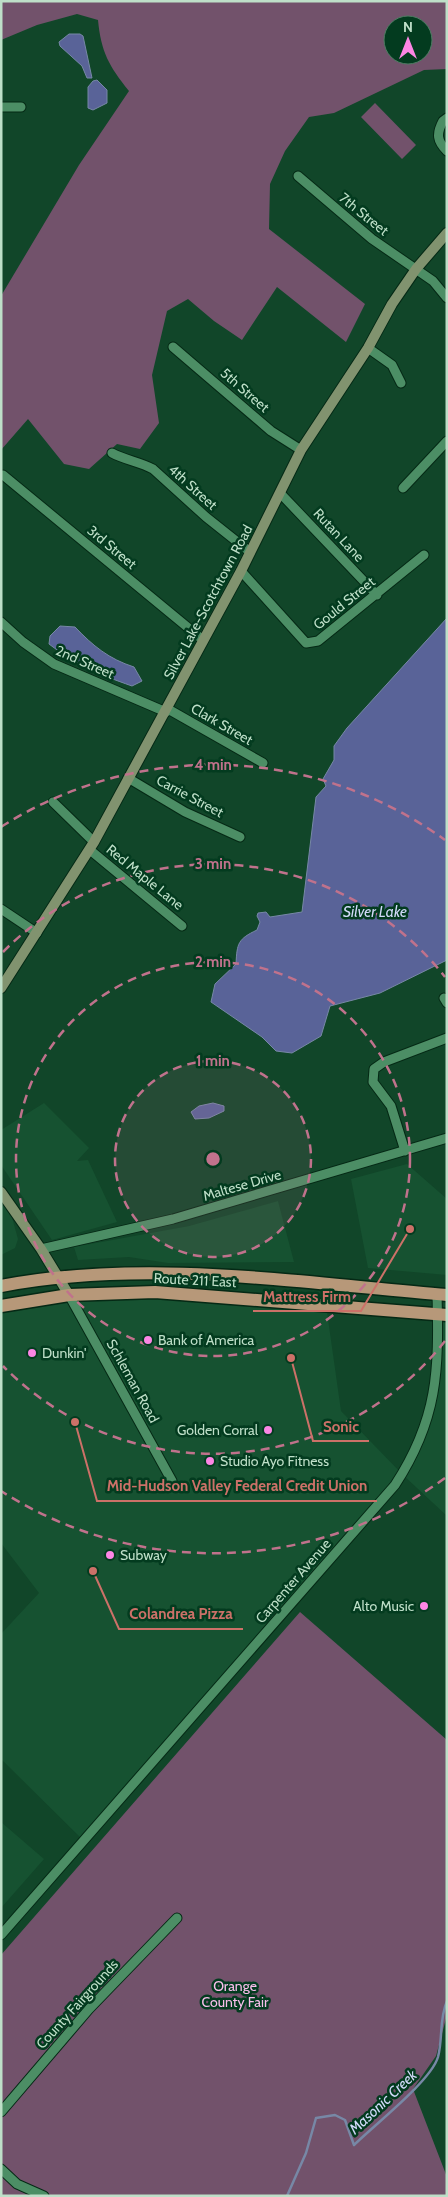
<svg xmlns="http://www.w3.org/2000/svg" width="448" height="2197" font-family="Cabin,sans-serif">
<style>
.built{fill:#165231}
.green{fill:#72526b;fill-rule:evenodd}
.water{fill:#596398;stroke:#7788a6}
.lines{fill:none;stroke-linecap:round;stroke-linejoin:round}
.stream{stroke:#7788a6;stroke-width:2.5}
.street-casing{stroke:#052915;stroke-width:11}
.secondary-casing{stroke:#052915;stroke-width:12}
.primary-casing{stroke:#052915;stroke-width:15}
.street{stroke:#4c8e65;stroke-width:9}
.secondary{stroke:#81936f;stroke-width:10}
.primary{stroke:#b79879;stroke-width:12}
.ring{fill:none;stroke:#c0728c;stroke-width:2.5;stroke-dasharray:9 6}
.poi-dot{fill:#fc86e4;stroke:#033b1f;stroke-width:2}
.labels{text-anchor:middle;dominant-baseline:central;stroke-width:5;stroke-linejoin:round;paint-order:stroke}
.street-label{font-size:14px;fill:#bedfc8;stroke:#033b1f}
.poi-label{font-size:14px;fill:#bedfc8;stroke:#033b1f;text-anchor:start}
.park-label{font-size:14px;fill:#fabeec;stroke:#033b1f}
.water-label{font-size:15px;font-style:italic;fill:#d2dafa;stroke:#033b1f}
.centre{fill:#c0728c;stroke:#033b1f;stroke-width:2.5}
.ring-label{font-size:15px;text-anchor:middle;font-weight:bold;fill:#c0728c;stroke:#033b1f;stroke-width:5;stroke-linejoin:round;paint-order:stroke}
.leader{fill:none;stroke:#cc7168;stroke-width:2}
.callout-dot{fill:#cc7168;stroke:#033b1f;stroke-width:2}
.callout-label{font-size:15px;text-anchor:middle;font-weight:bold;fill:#cc7168;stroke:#033b1f;stroke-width:5;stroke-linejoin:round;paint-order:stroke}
</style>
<rect width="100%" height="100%" fill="#114629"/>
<path class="built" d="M44 1103 89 1148 77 1161 88 1160 117 1222 52 1240 1 1165V1130Z
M407 1164 447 1199V1275L368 1268 351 1179Z
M1 1200 11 1214 18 1239 15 1248 1 1255Z
M278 1201 294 1262 168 1263 129 1257 78 1260 74 1247 189 1226Z
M69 1295 238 1297 326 1305 341 1411 402 1474 427 1424 437 1314 447 1315V1516L402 1474 84 1841 1 1759V1634L39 1593 1 1543V1307Z
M1 1822 44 1859 1 1908Z"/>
<path class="green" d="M1 1H447V69L424 70 334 113 309 117 285 151 270 184 269 229 365 304 346 342 277 287 242 340 214 321 188 299 167 311 152 375 159 423 140 449 117 444 89 469 64 464 28 419 1 450V296L79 165 129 91C109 66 101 52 98 20L77 14 37 25 1 40ZM393 25H423V55H393Z
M375 103 416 145 402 159 361 117Z
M300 1612 447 1740V2015L436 2056 413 2089 447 2177V2196H1V1955Z"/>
<path class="water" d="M69 34H80L83 36 92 78H87L82 66 60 46 59 42Z
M97 80 107 90V103L93 110 88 108V87L93 81Z
M447 618V960L380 993 330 1006 321 1036 292 1053 276 1051 262 1037 211 1002 215 984 236 964C237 943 238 939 257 930L260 922 257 916 258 913 266 912 270 917 302 912 316 797 326 786 323 779 334 760V746L347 728Z
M60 626 75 627C93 646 109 659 134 667L142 681 132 686C98 674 78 666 49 644L50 636Z
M213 1103 224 1106V1111L209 1118 195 1119 191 1112 199 1106Z"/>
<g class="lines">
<path class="stream" d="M287 2196 306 2153 316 2118 335 2115 345 2120 354 2145C373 2126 431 2081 438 2057 443 2038 439 2019 447 2001"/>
<g class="street-casing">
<path id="street" d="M1 107H21
M447 118 443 121C436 134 437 141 447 151
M298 176 372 239 433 281 447 298
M173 347 271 431 301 450
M368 348 392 365 401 383
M112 453C125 460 140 462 153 469L206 517 250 552
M3 475 203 640
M403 488 447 441
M281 494 377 595
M241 571 306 643 318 641 424 555
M1 622 23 642 54 664 166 712
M168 709 263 763
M128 778 185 812 240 837
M53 802 94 842
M90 850 182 926
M1 909 37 933
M444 998 447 1003
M405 1151 391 1106 373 1082 374 1069 384 1062 447 1038
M41 1249 173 1219 447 1138
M69 1295 172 1481
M1 1935 395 1485C438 1419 439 1371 437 1294
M1 2112 89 2009 177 1918
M1 2169 17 2184 44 2196"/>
</g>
<g class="secondary-casing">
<path id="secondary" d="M1 988 94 842 241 571 301 450 368 348 392 304 416 269 447 233
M1 1192 41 1249 69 1295"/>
</g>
<g class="primary-casing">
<path id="primary" d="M1 1286C145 1258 302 1283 447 1295
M1 1306 69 1295 155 1292 447 1315"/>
</g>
<use href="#street" class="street"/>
<use href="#secondary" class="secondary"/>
<use href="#primary" class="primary"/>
</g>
<circle cx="213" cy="1159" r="98" fill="#c0728c" fill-opacity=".12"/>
<g class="ring">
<circle cx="213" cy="1159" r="98"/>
<circle cx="213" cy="1159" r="197"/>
<path d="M445 1341A295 295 0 0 1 3 1366M3 952A295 295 0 0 1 445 977"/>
<path d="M445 1478A394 394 0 0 1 1 1491M1 827A394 394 0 0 1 445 840"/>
</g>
<g class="poi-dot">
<circle cx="148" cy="1340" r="5"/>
<circle cx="32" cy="1353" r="5"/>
<circle cx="268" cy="1430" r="5"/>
<circle cx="210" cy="1461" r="5"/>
<circle cx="110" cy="1555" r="5"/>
<circle cx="424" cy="1606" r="5"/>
</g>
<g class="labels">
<g class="street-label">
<text transform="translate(364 214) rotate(39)">7th Street</text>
<text transform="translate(245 390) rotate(41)">5th Street</text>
<text transform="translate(193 487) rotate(42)">4th Street</text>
<text transform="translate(339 535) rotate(47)">Rutan Lane</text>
<text transform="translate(112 547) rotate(40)">3rd Street</text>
<text transform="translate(208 602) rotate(-62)">Silver Lake-Scotchtown Road</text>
<text transform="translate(344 603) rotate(-39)">Gould Street</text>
<text transform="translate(85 662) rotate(24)">2nd Street</text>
<text transform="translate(222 724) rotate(30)">Clark Street</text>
<text transform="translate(190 796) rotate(28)">Carrie Street</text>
<text transform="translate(145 877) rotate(39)">Red Maple Lane</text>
<text transform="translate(242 1185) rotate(-16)">Maltese Drive</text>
<text transform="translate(195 1280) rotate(3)">Route 211 East</text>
<text transform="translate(133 1381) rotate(61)">Schleman Road</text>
<text transform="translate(293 1581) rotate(-49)">Carpenter Avenue</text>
<text transform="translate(77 2004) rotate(-48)">County Fairgrounds</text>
</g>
<g class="poi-label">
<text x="158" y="1340">Bank of America</text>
<text x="42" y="1353">Dunkin'</text>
<text x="258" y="1430" text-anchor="end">Golden Corral</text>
<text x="220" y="1461">Studio Ayo Fitness</text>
<text x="120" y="1555">Subway</text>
<text x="414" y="1606" text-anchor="end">Alto Music</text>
</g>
<g class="park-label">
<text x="235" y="1986">Orange<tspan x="235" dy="16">County Fair</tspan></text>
</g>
<g class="water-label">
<text x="375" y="912">Silver Lake</text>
<text transform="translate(383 2102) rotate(-43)">Masonic Creek</text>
</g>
</g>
<circle cx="213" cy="1159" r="8" class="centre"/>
<g class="ring-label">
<text x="213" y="770">4 min</text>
<text x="213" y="869">3 min</text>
<text x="213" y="967">2 min</text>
<text x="213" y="1066">1 min</text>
</g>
<path class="leader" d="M410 1229L361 1311H253M291 1358L313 1441H369M75 1422L97 1501H377M93 1571L119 1629H243"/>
<g class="callout-dot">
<circle cx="410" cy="1229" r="5"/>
<circle cx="291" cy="1358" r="5"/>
<circle cx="75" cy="1422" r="5"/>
<circle cx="93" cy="1571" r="5"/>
</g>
<g class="callout-label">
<text x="307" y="1302">Mattress Firm</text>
<text x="341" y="1432">Sonic</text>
<text x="237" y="1491">Mid-Hudson Valley Federal Credit Union</text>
<text x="181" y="1619">Colandrea Pizza</text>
</g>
<rect width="448" height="2197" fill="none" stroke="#bedfc8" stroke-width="5"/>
<g transform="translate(408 40)"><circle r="24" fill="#033b1f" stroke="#4e7d63"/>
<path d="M0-4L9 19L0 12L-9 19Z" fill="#fc86e4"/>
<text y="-8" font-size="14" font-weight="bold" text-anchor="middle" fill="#bedfc8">N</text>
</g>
</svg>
